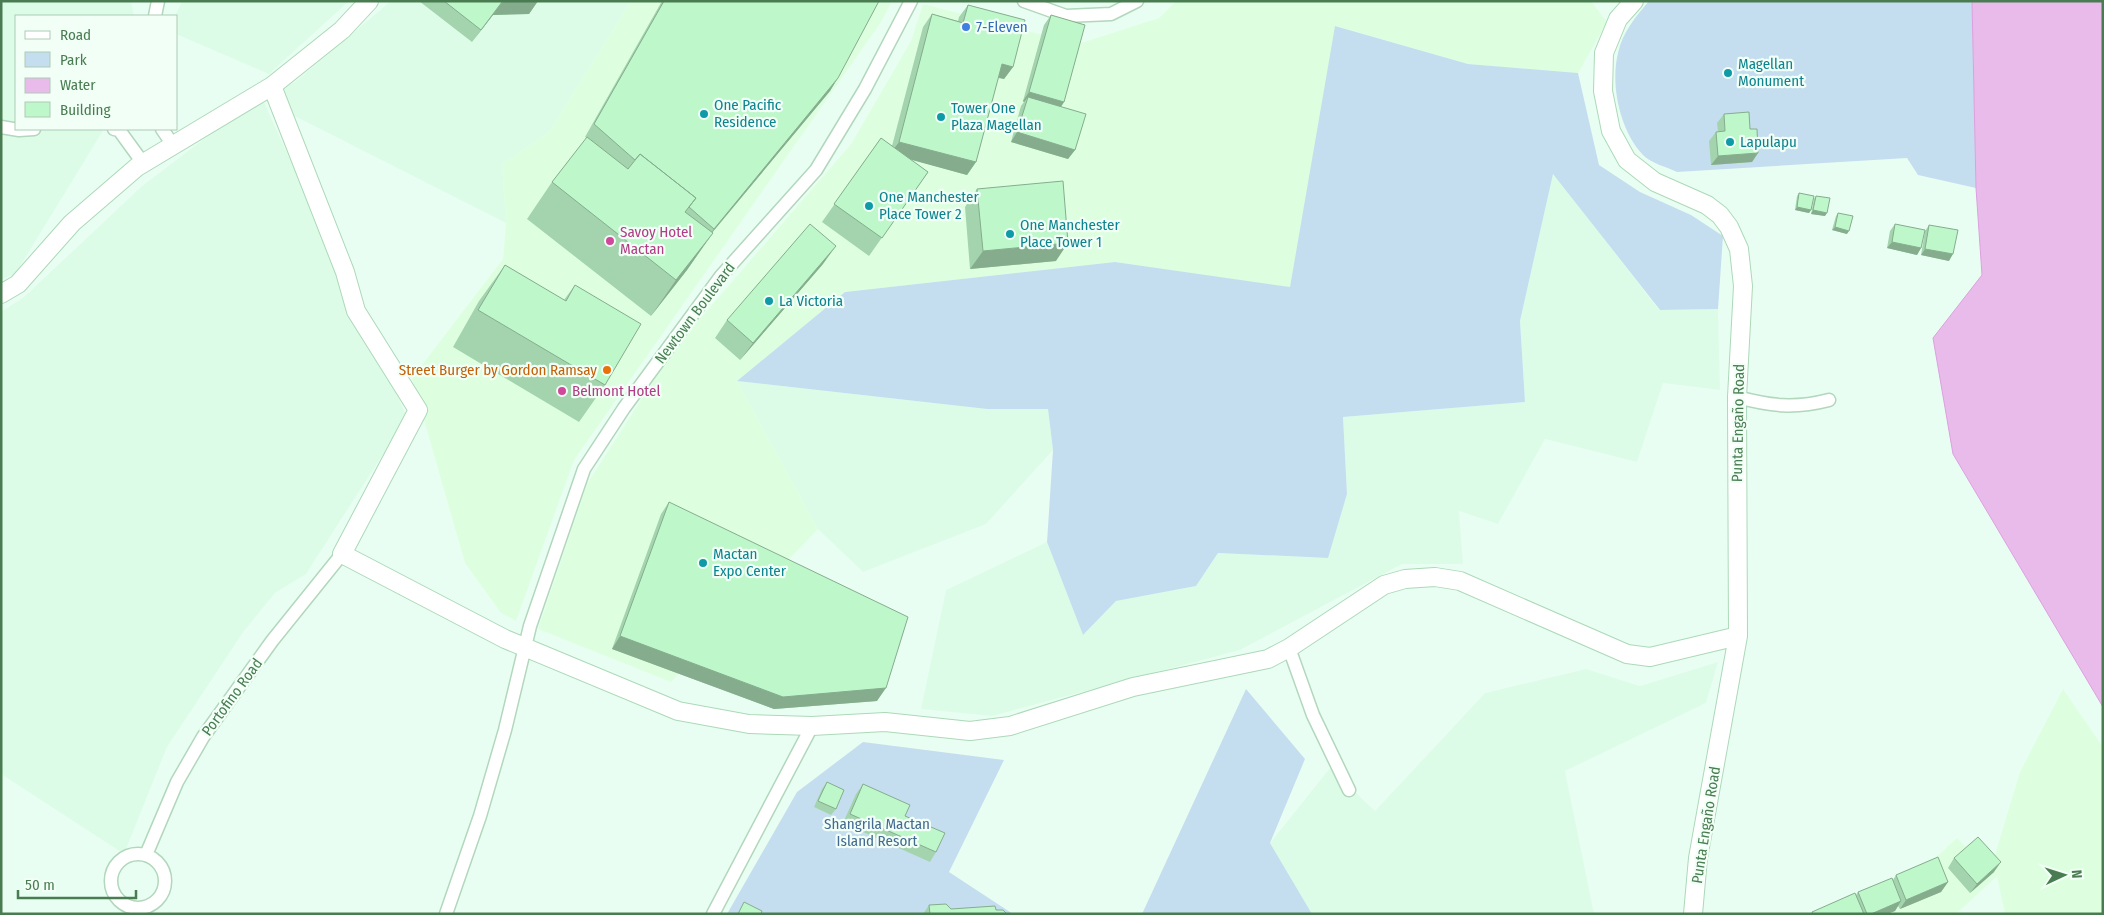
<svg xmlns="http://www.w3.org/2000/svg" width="2104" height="915" font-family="'Fira Sans Condensed',sans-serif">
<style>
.residential{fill:#ddfce8}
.commercial{fill:#ddffe0}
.green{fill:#c5deef}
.water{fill:#e9bbeb;stroke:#dca0de}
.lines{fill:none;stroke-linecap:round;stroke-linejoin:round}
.street-casing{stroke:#b2d7bc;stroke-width:15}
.secondary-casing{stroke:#acd9b8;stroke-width:20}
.street{stroke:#fff;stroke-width:12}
.secondary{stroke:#fff;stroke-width:18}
.wall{fill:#a3d4ae}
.shaded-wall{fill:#85ad8d}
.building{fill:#bef7ca;stroke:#85ad8d}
.shop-dot{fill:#3f7fe0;stroke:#f2fff7;stroke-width:2}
.culture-dot{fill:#0f9aa8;stroke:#f2fff7;stroke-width:2}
.hotel-dot{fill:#d1479c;stroke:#f2fff7;stroke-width:2}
.food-dot{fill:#e8710a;stroke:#f2fff7;stroke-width:2}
.labels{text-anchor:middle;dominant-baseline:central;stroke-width:4.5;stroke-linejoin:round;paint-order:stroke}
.shop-label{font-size:15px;fill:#366cbe;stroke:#f2fff7;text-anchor:start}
.culture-label{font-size:15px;fill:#0d838f;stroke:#f2fff7;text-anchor:start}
.hotel-label{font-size:15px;fill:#b23c85;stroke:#f2fff7;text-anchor:start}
.street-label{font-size:15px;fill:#497d51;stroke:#f2fff7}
.food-label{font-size:15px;fill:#c56008;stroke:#f2fff7;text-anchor:end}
.park-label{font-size:15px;fill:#446a91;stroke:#f2fff7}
</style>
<rect width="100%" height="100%" fill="#e9fef2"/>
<path class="residential" d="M1 1H131L134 16H16V129H104L16 273 1 280Z
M182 1H349L269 74 176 34 175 16Z
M391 1H631L549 132 502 164 506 223 263 100 407 417 306 574 275 593 244 631 167 747 124 854 1 774V312L24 297 142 186 225 123 296 81Z
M1553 173 1659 310 1718 309 1720 390 1663 383 1637 462 1545 439 1498 524 1459 511 1463 564H1402L1240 650 992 716 921 709 946 590 1047 542 1083 635 1116 601 1196 586 1218 553 1327 558 1347 494 1343 417 1525 402 1520 321Z
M737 381 987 409H1048L1053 450 986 524 863 572 818 529Z
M1718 662 1706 703 1565 771 1594 914H1312L1270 843 1330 768 1375 811 1485 693 1586 669 1640 686Z"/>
<path class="commercial" d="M631 1H892L881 22 574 460 516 621 501 613 465 563 412 378 503 259 506 223 502 164 549 132Z
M1176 1H1591L1607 22 1578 73 1468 64 1336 26 1290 288 1115 262 845 292 737 381 818 529 671 682 538 629 587 484 673 350 851 144 911 41 923 4 1078 44 1159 18Z
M2063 689 2103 747V914H2005L1997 876 1956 914H1818L1934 865 1935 858 1957 838 1966 847 1971 843 1996 872 1994 858 2020 772Z"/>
<path class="green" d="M1649 1H1972L1976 188 1918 175 1907 158 1677 172C1667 167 1650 163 1643 155 1620 131 1610 85 1618 53 1622 33 1636 16 1649 1Z
M1335 26 1468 64 1578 73 1599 165 1640 192 1691 215 1723 236 1718 309 1660 310 1553 174 1520 321 1525 402 1343 417 1347 494 1328 558 1218 553 1196 586 1116 601 1083 635 1047 542 1053 450 1048 409H987L737 381 845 292 1115 262 1290 287Z
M1246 689 1305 759 1270 843 1312 914H1142Z
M863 742 1004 760 949 872 1013 914H727L797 792Z"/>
<path class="water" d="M1972 1H2103V707L1953 454 1933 338 1982 275 1976 188Z"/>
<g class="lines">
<g class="street-casing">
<path id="street" d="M1024 1 1066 16 1111 14 1137 1
M155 16 158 1
M1 127 19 130 34 129
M114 129 119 130 143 163
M162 129 173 145
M1737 397C1771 406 1794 409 1829 400
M1289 648 1313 715 1349 790
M111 881a27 27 0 1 1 54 0a27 27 0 1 1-54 0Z
M146 855 177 782 203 737 272 641 342 554
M446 914 480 816 505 730 530 626 584 469 624 408 721 276 816 170 865 89 911 1
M713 914 812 726"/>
</g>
<g class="secondary-casing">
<path id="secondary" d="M1634 1 1618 19 1604 53 1603 91 1611 131 1627 160 1655 182 1707 205 1720 215 1729 227 1739 249 1743 286 1737 397 1738 636 1698 858 1693 914
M272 86 345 272 356 311 418 410 342 554 505 639 678 711 749 724 812 726 885 722 970 731 1010 726 1133 687 1268 659 1289 648 1384 585 1405 579 1435 577 1460 581 1627 654 1650 657 1738 636
M1 294 18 284 72 223 137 167 272 86 342 30 369 1"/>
</g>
<use href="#street" class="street"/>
<use href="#secondary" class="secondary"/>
</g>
<path class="wall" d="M419 1H538L529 14 493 15 472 42Z
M662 1H879L830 91 712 233 687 270 651 316 527 219 552 182 587 138 585 137Z
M968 5 1013 67 1004 79 998 78 976 162 967 175 910 159 928 172 869 256 822 222 881 138 892 146 923 27 932 14 958 21 959 17Z
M1051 15 1064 102 1061 107 1075 150 1068 159 1011 142 1021 106 1024 102 1023 101 1044 25Z
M1724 114 1750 129 1758 153 1752 162 1711 165 1709 141 1716 132H1718L1717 123Z
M977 189 1056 261 970 269 965 207Z
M1799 193 1811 210 1809 213 1795 210 1797 196Z
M1816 196 1825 216 1811 214 1814 199Z
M1838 213 1847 234 1832 230 1836 216Z
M1895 224 1921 248 1917 255 1887 248 1890 231Z
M1929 225 1949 261 1921 255 1925 231Z
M823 264 740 360 715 338 727 320Z
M505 265 564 300 575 285 605 385 579 422 453 347 479 301Z
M669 502 877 701 774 709 612 649 661 514Z
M827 782 836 809 831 815 814 807 822 789Z
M863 784 936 852 930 862 843 823 856 794Z
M1954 858 1994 872 1970 893 1948 868Z
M1896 875 1948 882 1941 892 1900 909 1898 906 1895 911 1887 914H1811L1812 912 1856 895 1858 892 1893 880Z
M929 905 951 909 996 910 1007 914H923Z"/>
<path class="shaded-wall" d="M538 1 529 14 493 15 472 42 502 2Z
M1002 64 1013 67 1004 79 993 76Z
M838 78 830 91 705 241 714 229Z
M1029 92 1064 102 1058 111 1028 97 1024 102 1023 101Z
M1017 132 1075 150 1068 159 1011 142Z
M899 142 976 162 967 175 890 154Z
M1758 153 1752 162 1711 165 1718 156Z
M1797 207 1811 210 1809 213 1795 210Z
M1813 210 1827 213 1825 216 1811 214Z
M1835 227 1849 231 1847 234 1832 230Z
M713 233 687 270 651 316 676 280Z
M1892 242 1921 248 1917 255 1887 248Z
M1068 243 1056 261 970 269 983 251Z
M836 246 823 264 740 360 753 343Z
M1925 249 1953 254 1949 261 1921 255Z
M620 636 886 688 877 701 774 709 612 649Z
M2001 862 1994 872 1970 893 1977 884Z
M1948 882 1941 892 1900 909 1906 900Z
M1901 901 1895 911 1887 914H1871Z"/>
<path class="building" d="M444 1H537L502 2 481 30Z
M664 1H879L838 78 714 229 689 207 696 198 640 154 635 160 594 124Z
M968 5 1025 20 1013 67 1002 64 976 162 899 142 932 14 963 23Z
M1051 15 1085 25 1064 102 1029 92Z
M1028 97 1086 114 1075 150 1017 132Z
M1749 112 1750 129H1757L1758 153 1718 156 1716 132 1725 131 1724 114Z
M587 137 628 169 640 154 696 198 685 212 713 233 676 280 552 182Z
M881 138 928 172 882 238 834 204Z
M1063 181 1068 243 983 251 977 189Z
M1799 193 1814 196 1811 210 1797 207Z
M1816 196 1830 198 1827 213 1813 210Z
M1838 213 1853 216 1849 231 1835 227Z
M810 224 836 246 753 343 727 320Z
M1895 224 1925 230 1921 248 1892 242Z
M1929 225 1958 230 1953 254 1925 249Z
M505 265 566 301 575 285 641 324 605 385 478 310Z
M669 502 908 617 886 688 783 697 620 636Z
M827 782 844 790 836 809 818 801Z
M863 784 910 805 905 816 945 833 936 852 850 814Z
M1978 837 2001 862 1977 884 1954 858Z
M1938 857 1948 882 1906 900 1896 875Z
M1892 878 1901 901 1871 914H1867L1858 892Z
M1855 893 1864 914H1813L1812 912Z
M744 902 762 911 761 914H738Z
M946 904 951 909 995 906 996 910H1003L1007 914H930L929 905Z"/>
<circle class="shop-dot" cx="966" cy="27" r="5"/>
<g class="culture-dot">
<circle cx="1728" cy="73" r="5"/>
<circle cx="704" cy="114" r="5"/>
<circle cx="941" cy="117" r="5"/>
<circle cx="1730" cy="142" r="5"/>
<circle cx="869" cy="206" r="5"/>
<circle cx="1010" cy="234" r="5"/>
<circle cx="769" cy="301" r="5"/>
<circle cx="703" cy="563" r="5"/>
</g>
<g class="hotel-dot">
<circle cx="610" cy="241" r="5"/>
<circle cx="562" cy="391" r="5"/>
</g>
<circle class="food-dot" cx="607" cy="370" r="5"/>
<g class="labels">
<g class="shop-label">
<text x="976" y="27">7-Eleven</text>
</g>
<g class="culture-label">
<text x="1738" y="64">Magellan<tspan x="1738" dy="17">Monument</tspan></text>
<text x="714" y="105">One Pacific<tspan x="714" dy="17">Residence</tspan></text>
<text x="951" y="108">Tower One<tspan x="951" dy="17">Plaza Magellan</tspan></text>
<text x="1740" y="142">Lapulapu</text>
<text x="879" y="197">One Manchester<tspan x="879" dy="17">Place Tower 2</tspan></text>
<text x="1020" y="225">One Manchester<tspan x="1020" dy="17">Place Tower 1</tspan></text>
<text x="779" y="301">La Victoria</text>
<text x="713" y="554">Mactan<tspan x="713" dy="17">Expo Center</tspan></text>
</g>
<g class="hotel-label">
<text x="620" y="232">Savoy Hotel<tspan x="620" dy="17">Mactan</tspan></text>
<text x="572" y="391">Belmont Hotel</text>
</g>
<g class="street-label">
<text transform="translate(695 313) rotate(-53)">Newtown Boulevard</text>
<text transform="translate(1738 423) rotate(-89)">Punta Engaño Road</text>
<text transform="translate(232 697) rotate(-54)">Portofino Road</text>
<text transform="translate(1706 825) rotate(-81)">Punta Engaño Road</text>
</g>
<g class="food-label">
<text x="597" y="370">Street Burger by Gordon Ramsay</text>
</g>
<g class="park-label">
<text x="877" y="824">Shangrila Mactan<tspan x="877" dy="17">Island Resort</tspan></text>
</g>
</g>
<rect width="2104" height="915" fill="none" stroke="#497d51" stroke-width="5"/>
<rect x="15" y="15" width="162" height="115" fill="#f2fff7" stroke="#aecbb5"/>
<rect x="25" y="31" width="25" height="8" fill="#ffffff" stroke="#aecbb5"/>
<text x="60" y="40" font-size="15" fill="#497d51">Road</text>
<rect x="25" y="52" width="25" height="15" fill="#c5deef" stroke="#aecbb5"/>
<text x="60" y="65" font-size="15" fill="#497d51">Park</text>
<rect x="25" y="78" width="25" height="15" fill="#e9bbeb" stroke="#aecbb5"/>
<text x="60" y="90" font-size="15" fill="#497d51">Water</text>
<rect x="25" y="102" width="25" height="15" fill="#bef7ca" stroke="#aecbb5"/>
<text x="60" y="115" font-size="15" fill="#497d51">Building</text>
<g transform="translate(2064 875) rotate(86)" stroke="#f2fff7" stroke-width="4" paint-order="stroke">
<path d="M0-4L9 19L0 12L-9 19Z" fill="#497d51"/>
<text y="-8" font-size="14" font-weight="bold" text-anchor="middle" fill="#497d51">N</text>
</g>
<path d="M18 890v8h118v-8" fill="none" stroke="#497d51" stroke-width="2.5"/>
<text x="25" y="890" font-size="15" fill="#497d51" stroke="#f2fff7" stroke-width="4" paint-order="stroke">50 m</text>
</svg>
